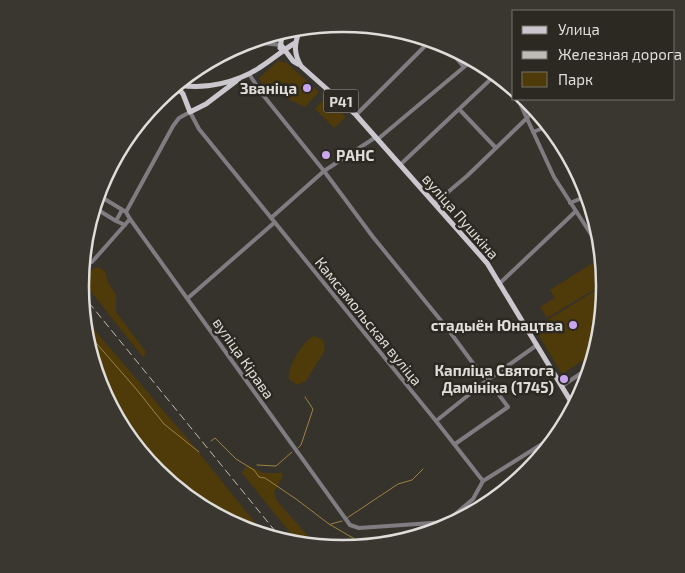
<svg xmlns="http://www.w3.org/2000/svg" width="685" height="573" font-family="'Exo 2',sans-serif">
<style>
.green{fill:#4f3a09}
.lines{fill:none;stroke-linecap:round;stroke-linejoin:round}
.stream{stroke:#9c8341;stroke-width:1}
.minor{stroke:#7f7d81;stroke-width:4}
.major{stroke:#cac7ce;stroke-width:5}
.rail{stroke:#bdbbb6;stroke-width:1;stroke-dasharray:8 4;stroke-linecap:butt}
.poi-dot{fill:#c7a6ef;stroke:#2c2922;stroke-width:2}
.labels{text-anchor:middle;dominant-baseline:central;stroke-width:5;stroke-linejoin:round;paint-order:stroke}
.shield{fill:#2c2922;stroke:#a9a7a2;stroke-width:1}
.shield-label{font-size:14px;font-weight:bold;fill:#dfddd9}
.poi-label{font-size:15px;font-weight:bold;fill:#dfddd9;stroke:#2c2922;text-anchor:end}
.street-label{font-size:15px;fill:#dfddd9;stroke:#2c2922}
.rim{fill:none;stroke:#dfddd9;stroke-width:2.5}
</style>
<rect width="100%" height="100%" fill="#36332c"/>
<path class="green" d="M278 61 287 63 319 92 305 107 288 99 275 84 265 90 259 78Z
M325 98 346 117 334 128 315 109Z
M596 261 602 271 605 283 547 318 540 307 555 298 550 290Z
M84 265 90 270 98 267 105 271 108 282 116 295V312L146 352 144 356H142L81 279Z
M601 287 603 289 605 288 592 355 562 374 536 331 537 329 550 328 546 321Z
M87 321 192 444 264 534 247 530 239 521 232 523 157 472 100 387Z
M314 336 323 340 325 350 306 381 297 385 289 379C286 369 304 339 314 336Z
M246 467H251L264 473H283L282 478 274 492 277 501 315 544 296 540 242 473Z"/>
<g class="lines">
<path class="stream" d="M90 336 137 390 164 424 199 452
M211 441 215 438 236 459 254 470 259 477 265 478 296 499 329 524 365 545
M298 448 301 445 313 409 305 397
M257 465 276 466 292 452
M347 518 398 484 412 480 423 469
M331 524 342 521"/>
<path class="minor" d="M252 42 281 45
M444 44 464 67
M249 74 263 95 324 171 373 237 447 328 486 381
M518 99 554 177 596 242
M459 109 496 148
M356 115 430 41
M533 132 546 127
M378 139 470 62
M401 164 493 77
M98 195 126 212
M435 203 467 176 528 117
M570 203 587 196
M95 208 116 221
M122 210 116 221 125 225
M271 218 324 171 376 137
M130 219 350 525 359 528 446 522 473 499 483 481
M92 262 130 219 126 212 173 126 179 118 190 112 199 129 436 421 483 481 550 439
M499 284 576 211
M188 298 275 222
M562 386 589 368
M436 421 486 381 537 345
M455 444 508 407 488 380"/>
<path class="major" d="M299 32C294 45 294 54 301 66L356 115 487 263 573 405
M281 45 293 61 298 64
M280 48 282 36
M180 85C204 90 238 82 259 68 272 60 283 50 295 43
M177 87 183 94 190 112 206 104 239 79"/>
<path class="rail" d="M81 293 280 537"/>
</g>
<g class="poi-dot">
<circle cx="307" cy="88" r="5"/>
<circle cx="326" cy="155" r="5"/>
<circle cx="573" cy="325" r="5"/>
<circle cx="564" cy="379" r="5"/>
</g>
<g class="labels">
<rect class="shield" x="323.5" y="89.5" width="35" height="23" rx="4"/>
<g class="shield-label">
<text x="341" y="101">Р41</text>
</g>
<g class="poi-label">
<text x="297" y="88">Званіца</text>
<text x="336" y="155" text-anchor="start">РАНС</text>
<text x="563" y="325">стадыён Юнацтва</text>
<text x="554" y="370">Капліца Святога<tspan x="554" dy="17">Дамініка (1745)</tspan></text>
</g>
<g class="street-label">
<text transform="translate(461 216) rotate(49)">вуліца Пушкіна</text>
<text transform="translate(369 321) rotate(51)">Камсамольская вуліца</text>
<text transform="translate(244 358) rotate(55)">вуліца Кірава</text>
</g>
</g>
<path d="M0 0H685V573H0ZM342 32H343A253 253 0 0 1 596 285V287A253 253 0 0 1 343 540H342A253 253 0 0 1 89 287V285A253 253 0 0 1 342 32Z" fill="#3a3731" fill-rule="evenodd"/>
<path class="rim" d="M342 32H343A253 253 0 0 1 596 285V287A253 253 0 0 1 343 540H342A253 253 0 0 1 89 287V285A253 253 0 0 1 342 32Z"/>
<rect x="512" y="10" width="162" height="90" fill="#2c2922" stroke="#74716b"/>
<rect x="522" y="26" width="25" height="8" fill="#cac7ce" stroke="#74716b"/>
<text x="558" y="35" font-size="15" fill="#dfddd9">Улица</text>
<rect x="522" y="51" width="25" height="8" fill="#bdbbb6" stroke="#74716b"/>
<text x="558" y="60" font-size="15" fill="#dfddd9">Железная дорога</text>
<rect x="522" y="72" width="25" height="15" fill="#4f3a09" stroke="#74716b"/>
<text x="558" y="85" font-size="15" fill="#dfddd9">Парк</text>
</svg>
